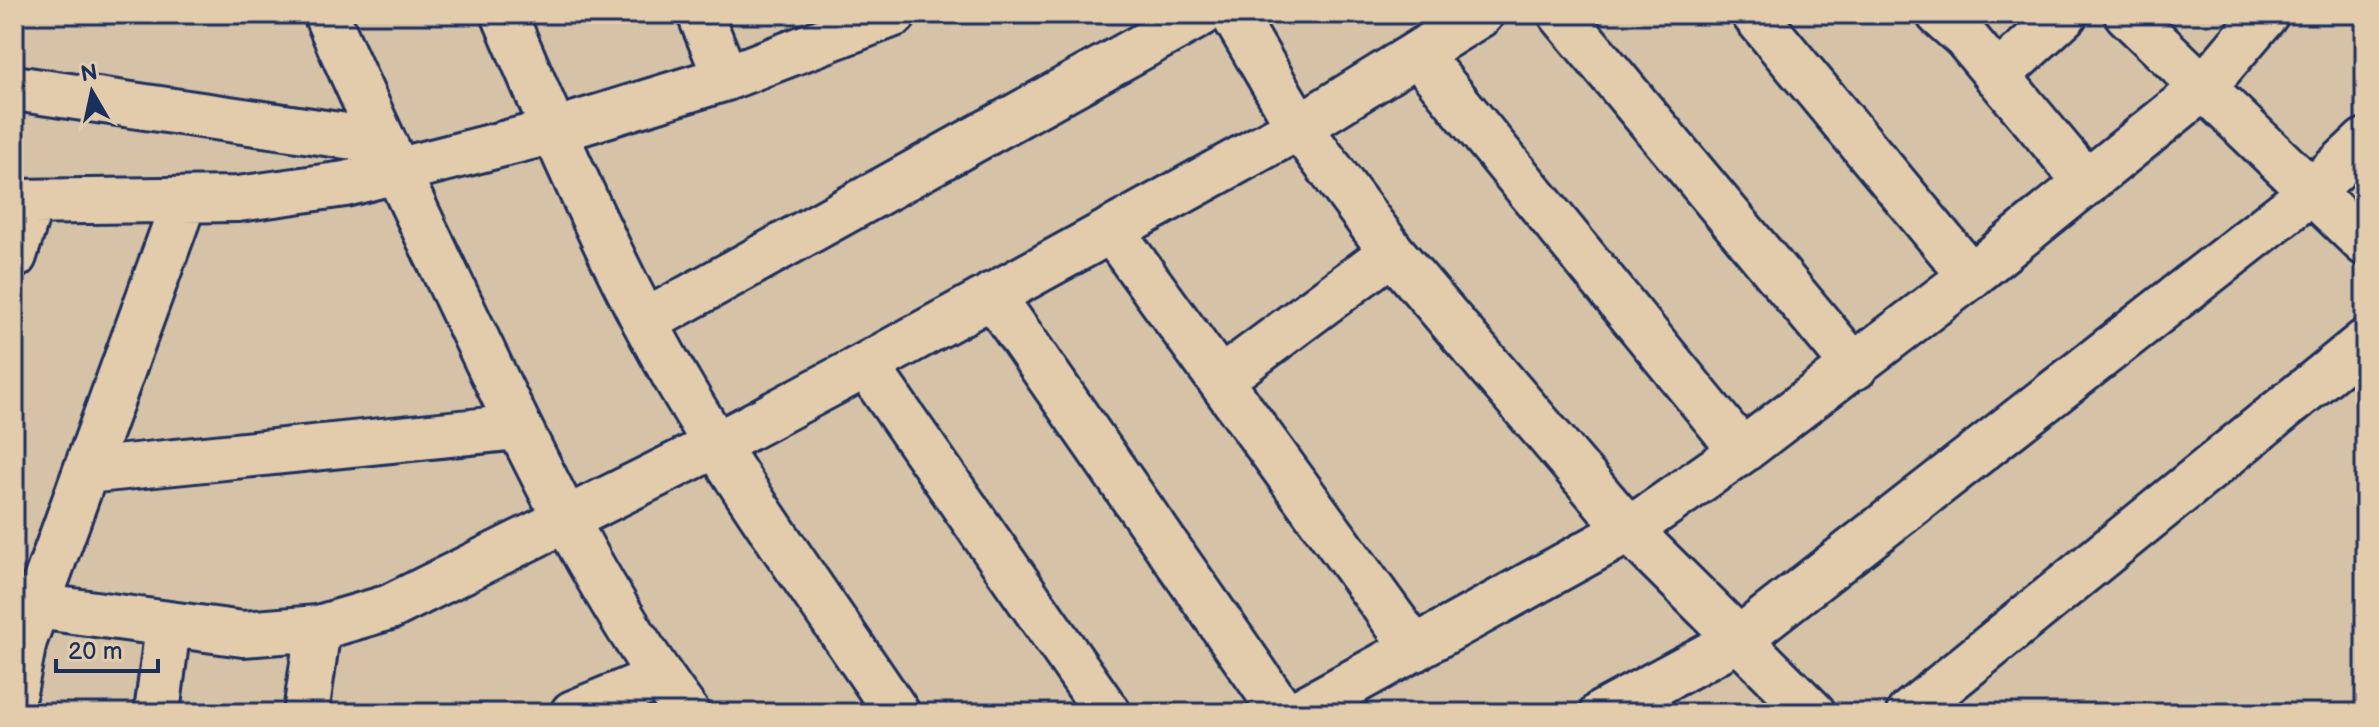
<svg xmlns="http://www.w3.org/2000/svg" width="2379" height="727" font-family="'Balsamiq Sans',sans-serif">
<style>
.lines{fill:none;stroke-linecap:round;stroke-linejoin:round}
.minor-casing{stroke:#1b2f5e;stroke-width:50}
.minor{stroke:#e2ccac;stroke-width:44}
</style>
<rect width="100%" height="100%" fill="#d6c3a7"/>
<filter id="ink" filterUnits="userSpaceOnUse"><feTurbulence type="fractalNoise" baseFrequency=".0125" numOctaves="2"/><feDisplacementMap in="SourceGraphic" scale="16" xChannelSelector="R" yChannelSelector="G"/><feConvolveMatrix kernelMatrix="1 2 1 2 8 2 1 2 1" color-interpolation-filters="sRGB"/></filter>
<g filter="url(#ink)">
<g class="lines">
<g class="minor-casing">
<path id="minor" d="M326 14C374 125 427 234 479 344 540 472 602 600 687 713
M504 14C548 118 593 222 645 322 717 459 811 585 897 713
M700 14 726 78
M1233 14 1299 127 1392 252 1629 530 1813 713
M1561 14 1855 367
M1754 14 1971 276
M1939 14 1965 37 2087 183
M2127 14 2365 243
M1418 54 1742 451
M1997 76 2065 14
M14 88 381 141
M14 202 238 199 345 184 554 131 726 78 894 14
M1111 230 1415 649
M14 256 31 202
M992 295 1283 713
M645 322 1201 14
M866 365 1108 713
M1220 380 1392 252
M86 471 519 427
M14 603 243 634 318 628 390 607 716 445 866 365 1299 127 1481 14
M14 692 24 641 184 201
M157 713 168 626
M306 713 318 628
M573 713 660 677
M1297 713 1629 530 1742 451 1971 276 2202 89 2266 14
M1602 713 1739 639 2311 192 2365 141
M1909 713 2365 342"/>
</g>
<use href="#minor" class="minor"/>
</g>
</g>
<rect width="2379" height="727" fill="none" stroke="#e2ccac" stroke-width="48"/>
<rect x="24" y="24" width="2331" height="679" fill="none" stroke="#1b2f5e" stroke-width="3" filter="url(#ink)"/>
<g transform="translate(92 92) rotate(351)" stroke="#e2ccac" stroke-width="6" paint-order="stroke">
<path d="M0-6L14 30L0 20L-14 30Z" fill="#1b2f5e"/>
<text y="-12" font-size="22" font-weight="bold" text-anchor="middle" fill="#1b2f5e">N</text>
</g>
<path d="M56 659v12h102v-12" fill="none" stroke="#1b2f5e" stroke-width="4"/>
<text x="68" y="659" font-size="24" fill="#1b2f5e" stroke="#e2ccac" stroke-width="6" paint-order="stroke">20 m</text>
</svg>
